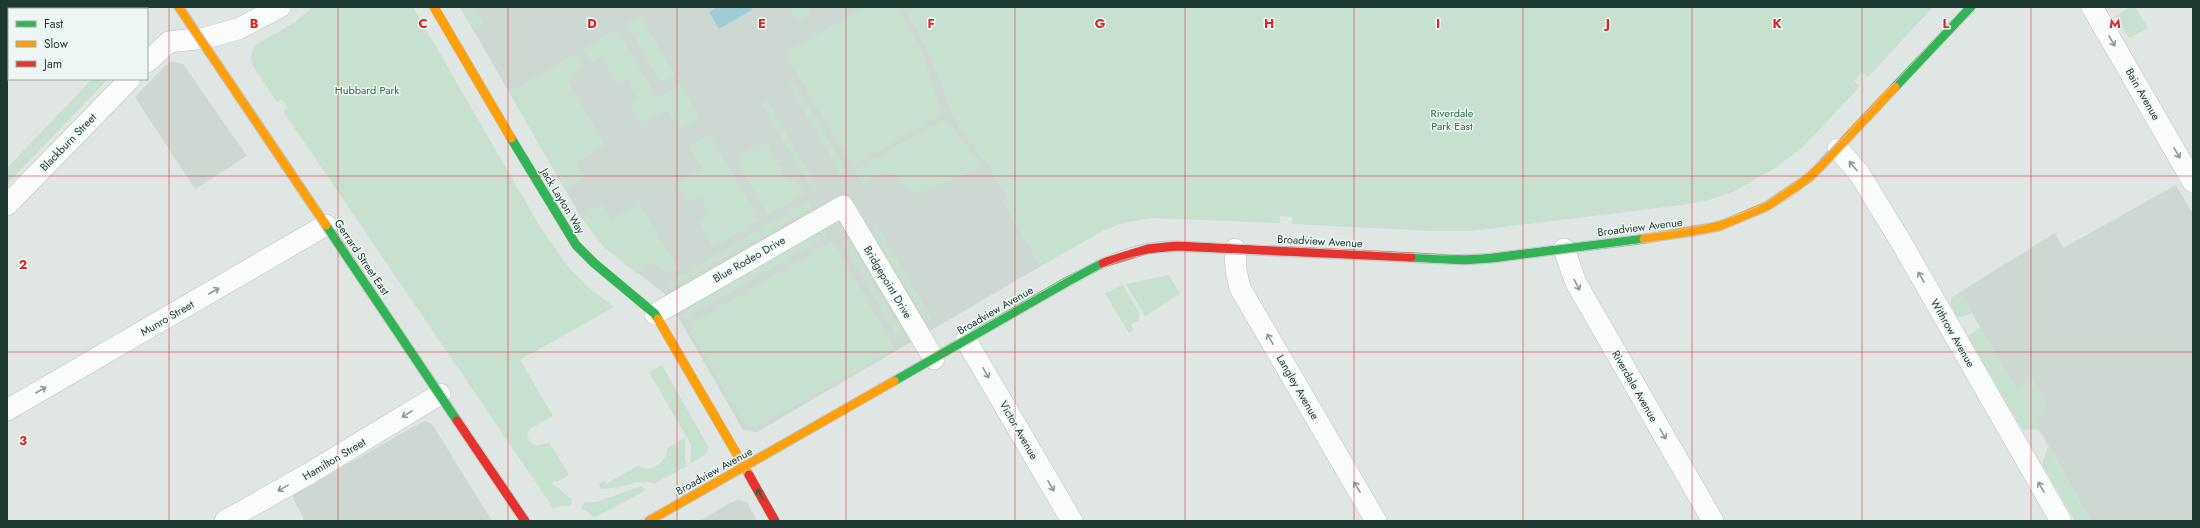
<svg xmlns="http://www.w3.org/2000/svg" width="2200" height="528" font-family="Jost,sans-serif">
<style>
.built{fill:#cdd8d3}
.green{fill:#c8e0d0}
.water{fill:#9ecdd6}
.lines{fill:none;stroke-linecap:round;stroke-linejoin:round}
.street-casing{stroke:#bdc3c0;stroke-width:22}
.fast-casing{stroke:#bcc4c1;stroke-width:10}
.slow-casing{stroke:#bcc4c1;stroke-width:10}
.jam-casing{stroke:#bcc4c1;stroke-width:10}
.street{stroke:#fafbfb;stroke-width:21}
.fast{stroke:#30b455;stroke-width:9}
.slow{stroke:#ff9f0a;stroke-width:9}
.jam{stroke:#e5322d;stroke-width:9}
.tram{stroke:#c5c9c8;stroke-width:1}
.oneway{stroke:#8c9a96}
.oneway2{stroke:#24643e}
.grid{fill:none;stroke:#d62828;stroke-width:1;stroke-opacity:0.55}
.labels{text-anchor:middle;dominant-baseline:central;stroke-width:3;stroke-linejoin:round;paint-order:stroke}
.park-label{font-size:11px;fill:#287046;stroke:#edf6f2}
.street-label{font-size:11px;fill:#1e3932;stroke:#edf6f2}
.grid-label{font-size:13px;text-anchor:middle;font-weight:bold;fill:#d62828;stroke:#edf6f2;stroke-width:3;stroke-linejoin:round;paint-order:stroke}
</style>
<rect width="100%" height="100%" fill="#e0e6e3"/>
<path class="built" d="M460 7H904L926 45 959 128 987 162 1008 198 1003 202 1041 266 757 432 743 430 665 294 604 247 581 217Z
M170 61 183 64 247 156 195 189 135 97Z
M2176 185 2193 214V521H2091L1960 292 2055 233 2063 248Z
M425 421 432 424 492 521H305L292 496 420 423Z
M738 500 747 502 757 521H699L730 503Z"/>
<path class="green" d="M13 7H78L73 9H9Z
M313 7H413L539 225 569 268 592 290 614 307 520 360 553 416 531 428 527 434C530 448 539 447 549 442L569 475 557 482 554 481 552 485C559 486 565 496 572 499L571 506H560L554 509 283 111 288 108 282 99 277 102 253 66 251 57 253 50 257 44 294 23Z
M460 7H474L484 24 473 30Z
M789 7H808L812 14 798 22Z
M865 7H896L921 48 942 115 852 166 785 53Z
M904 7H1933L1868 77 1862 72 1854 81 1860 86 1807 143 1791 156 1775 168 1735 191 1709 200 1682 205 1470 231H1433L1292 224V217L1280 216V223L1150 218 1120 224 1101 232 1041 266 1003 202 1008 198 987 162 959 128 926 45Z
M2131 7H2135L2148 28 2129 38 2116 16Z
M9 9 10 79 7 81V10Z
M640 15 675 75 661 83 626 23Z
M617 29 657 98 680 84 700 118 679 130 667 109 642 124 629 103 637 98 627 80 618 85 601 57 591 63 583 49Z
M577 53 585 67 566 78 605 145 577 162 585 177 565 189 509 92Z
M92 79H108L7 184V168Z
M795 83 846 170 840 173 789 86Z
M767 100 817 187 812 190 761 103Z
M945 118 984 167 916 193 907 191C886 165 892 166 863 184L854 171Z
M709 134 760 220 713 248 698 221 710 214 700 196 687 203 675 184 702 168 689 146Z
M769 142 771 145 769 149 773 152 772 155 775 153 776 156 771 160 778 159 780 161 777 163 784 167 782 171 783 176 789 178 792 182 796 180 804 194 768 215 737 161 741 157 739 153 745 154 748 149 749 151 752 147 754 149 753 146 756 145 760 147 764 143Z
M808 201 812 208 664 292 665 285Z
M639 203 678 269 669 273C653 267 652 255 638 274L604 247 581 217 602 205 611 220Z
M876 223 932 319 926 322 870 226Z
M820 231H824L828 236 686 318 682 316 688 309Z
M848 239 904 335 898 338 842 242Z
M833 241 895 349 758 427H749L743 422 691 332 690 326 692 323Z
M1169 275 1180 294 1145 316 1126 284Z
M1123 285 1139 312V320L1131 324 1134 330 1129 333 1105 294Z
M1960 292 1972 313 1965 316 1957 317 1951 305V298Z
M1980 327 2015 388 2033 378 2048 405 2045 406 2048 411 2036 417 2042 428 2039 430 2022 429 1968 337Z
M662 365 709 448 706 454 690 464 691 445 649 372Z
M684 438C687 447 683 458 687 466L654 484C637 478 636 484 620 487 614 488 607 488 601 489L599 484 604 481 606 484 638 466C652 473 667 463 667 448Z
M2048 447 2091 521H2075L2042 464Z
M641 486 646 490 594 518 588 512 582 509 584 502H597Z"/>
<path class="water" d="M718 7H750L752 10 719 29 709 12Z"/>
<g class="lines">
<g class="street-casing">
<path id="street" d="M2092 7 2193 182
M147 62 169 42 205 38 238 29 280 7
M1838 149 1859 173 1901 242 2061 521
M7 205 130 79
M1235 249 1236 270 1240 288 1376 521
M1564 249 1576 283 1713 521
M655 314 843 206 934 359
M966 340 1072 521
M7 410 326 225
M225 521 310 473 440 394"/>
</g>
<g class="fast-casing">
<path id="fast" d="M1895 87 1971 7
M511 138 576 245 594 263 655 314 658 319
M326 225 457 421
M1411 257 1465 260 1493 258 1644 239
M894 381 1068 281 1103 263"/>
</g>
<g class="slow-casing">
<path id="slow" d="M179 7 326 225
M434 7 511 138
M1644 239 1720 226 1767 206 1810 177 1895 87
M658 319 749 475
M649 521 894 381"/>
</g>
<g class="jam-casing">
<path id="jam" d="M1103 263 1148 249 1177 246 1411 257
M457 421 525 521
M749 475 775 521"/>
</g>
<use href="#street" class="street"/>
<use href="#fast" class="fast"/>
<use href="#slow" class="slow"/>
<use href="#jam" class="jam"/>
<path class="tram" d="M173 7 519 521
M184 7 531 521
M639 521 1080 270C1114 251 1140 241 1179 241L1442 255 1483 254 1685 229C1708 224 1731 218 1752 209 1800 186 1834 148 1869 110 1901 76 1933 41 1964 7
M658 521 1100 269C1128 256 1156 251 1187 252L1463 265 1493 263 1696 236 1720 231 1768 211 1793 196 1823 171 1977 7"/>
</g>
<defs><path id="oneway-shaft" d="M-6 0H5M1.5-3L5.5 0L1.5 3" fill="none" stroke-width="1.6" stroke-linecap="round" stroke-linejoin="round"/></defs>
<g class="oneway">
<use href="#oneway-shaft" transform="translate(2112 41) rotate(60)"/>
<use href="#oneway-shaft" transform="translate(2177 153) rotate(60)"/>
<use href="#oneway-shaft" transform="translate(1853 166) rotate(-131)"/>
<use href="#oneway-shaft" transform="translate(1921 277) rotate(-120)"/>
<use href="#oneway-shaft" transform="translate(1577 285) rotate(62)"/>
<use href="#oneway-shaft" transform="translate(214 291) rotate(-30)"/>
<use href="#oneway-shaft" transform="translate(1270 339) rotate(-120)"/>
<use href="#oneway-shaft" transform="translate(986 373) rotate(60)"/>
<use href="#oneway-shaft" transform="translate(41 390) rotate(-30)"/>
<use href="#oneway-shaft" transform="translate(407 414) rotate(149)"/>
<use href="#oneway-shaft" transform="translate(1663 434) rotate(60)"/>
<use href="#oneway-shaft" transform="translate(1051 486) rotate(60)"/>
<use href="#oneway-shaft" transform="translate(1357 487) rotate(-120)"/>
<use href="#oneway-shaft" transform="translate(2041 487) rotate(-120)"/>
<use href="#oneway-shaft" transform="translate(283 488) rotate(151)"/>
</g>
<use class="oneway2" href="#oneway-shaft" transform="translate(760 494) rotate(-120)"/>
<path class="grid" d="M169 7V521M338 7V521M508 7V521M677 7V521M846 7V521M1015 7V521M1185 7V521M1354 7V521M1523 7V521M1692 7V521M1862 7V521M2031 7V521M7 176H2193M7 352H2193"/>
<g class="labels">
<g class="park-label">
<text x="367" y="90">Hubbard Park</text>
<text x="1452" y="113">Riverdale<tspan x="1452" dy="13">Park East</tspan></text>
</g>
<g class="street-label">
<text transform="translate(2143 94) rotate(60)">Bain Avenue</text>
<text transform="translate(68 142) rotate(-46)">Blackburn Street</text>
<text transform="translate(563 201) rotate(59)">Jack Layton Way</text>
<text transform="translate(1640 227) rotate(-7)">Broadview Avenue</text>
<text transform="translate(1320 241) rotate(3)">Broadview Avenue</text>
<text transform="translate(362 257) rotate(56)">Gerrard Street East</text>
<text transform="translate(749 259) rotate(-30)">Blue Rodeo Drive</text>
<text transform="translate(888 282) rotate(59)">Bridgepoint Drive</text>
<text transform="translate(995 310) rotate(-30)">Broadview Avenue</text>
<text transform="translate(167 318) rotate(-30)">Munro Street</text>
<text transform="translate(1953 333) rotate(60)">Withrow Avenue</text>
<text transform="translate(1635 386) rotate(60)">Riverdale Avenue</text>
<text transform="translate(1298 387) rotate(60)">Langley Avenue</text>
<text transform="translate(1019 430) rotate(60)">Victor Avenue</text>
<text transform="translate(334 459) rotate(-31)">Hamilton Street</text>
<text transform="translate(714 471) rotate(-29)">Broadview Avenue</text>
</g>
</g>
<g class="grid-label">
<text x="254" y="28">B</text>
<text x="423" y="28">C</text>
<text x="592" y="28">D</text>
<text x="762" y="28">E</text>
<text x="931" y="28">F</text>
<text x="1100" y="28">G</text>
<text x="1269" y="28">H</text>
<text x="1438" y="28">I</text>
<text x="1608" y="28">J</text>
<text x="1777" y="28">K</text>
<text x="1946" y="28">L</text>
<text x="2115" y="28">M</text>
<text x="23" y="269">2</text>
<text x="23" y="445">3</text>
</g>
<rect width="2200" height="528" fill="none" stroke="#1e3932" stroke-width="16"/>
<rect x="8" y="8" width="140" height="72" fill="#edf6f2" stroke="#9aaaa5"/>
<rect x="16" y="21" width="20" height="6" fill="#30b455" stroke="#9aaaa5"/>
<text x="44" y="28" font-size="12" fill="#1e3932">Fast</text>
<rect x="16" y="41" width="20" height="6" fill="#ff9f0a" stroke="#9aaaa5"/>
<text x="44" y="48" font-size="12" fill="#1e3932">Slow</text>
<rect x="16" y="61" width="20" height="6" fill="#e5322d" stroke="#9aaaa5"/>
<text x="44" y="68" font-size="12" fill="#1e3932">Jam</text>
</svg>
